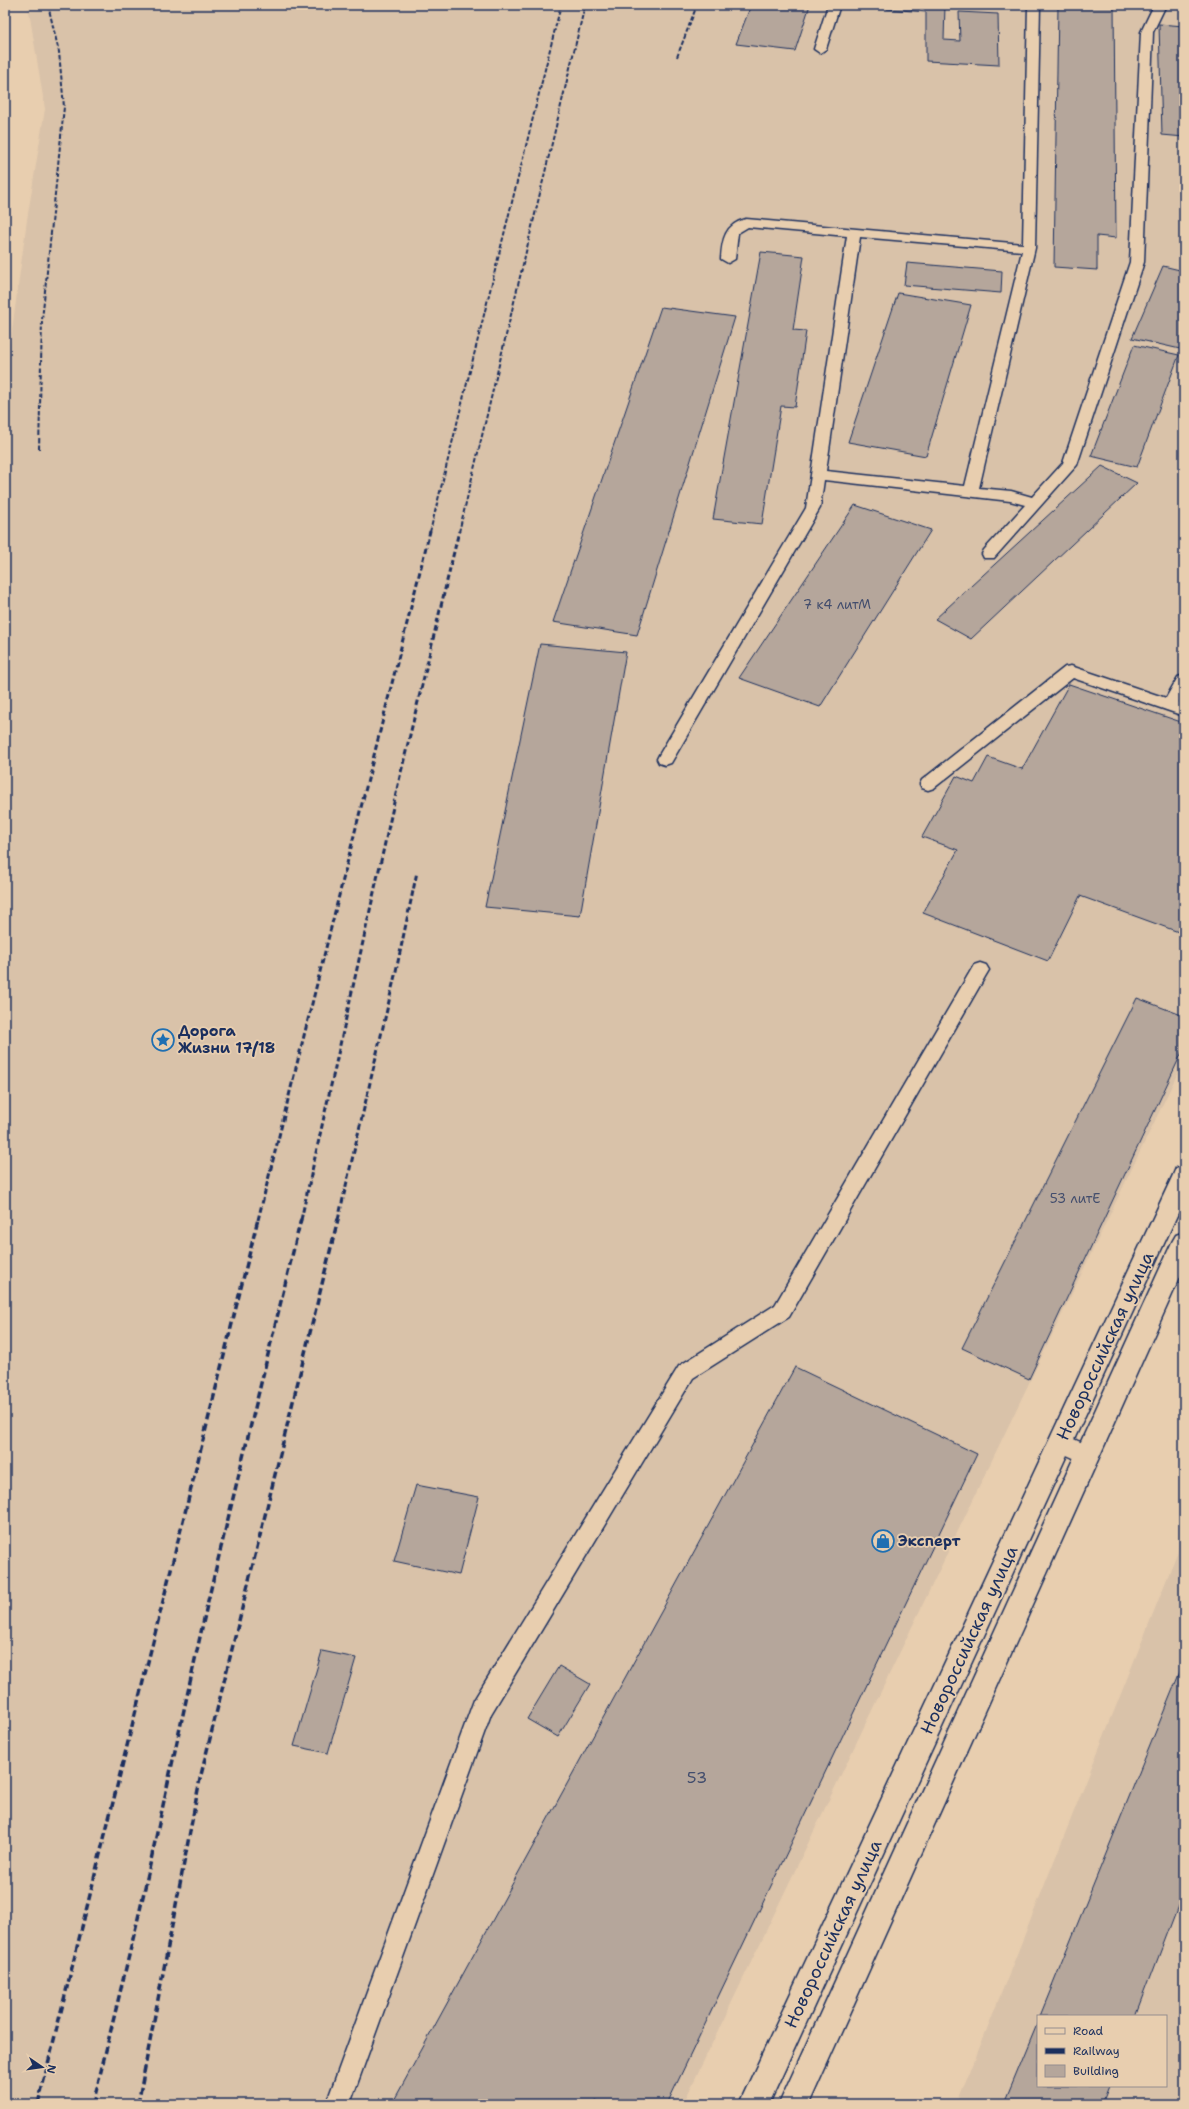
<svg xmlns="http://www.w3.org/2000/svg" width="1189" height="2109" font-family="'Shantell Sans',sans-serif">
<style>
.built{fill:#d9c2a9;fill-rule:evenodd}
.building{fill:#b5a69b;stroke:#1b2f5e}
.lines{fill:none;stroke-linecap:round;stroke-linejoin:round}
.lane-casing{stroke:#1b2f5e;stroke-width:3}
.secondary-casing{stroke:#1b2f5e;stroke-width:3}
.lane{fill:#e8ceaf;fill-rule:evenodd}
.secondary{fill:#e8ceaf;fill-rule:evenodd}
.rail-far2{stroke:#1b2f5e;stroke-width:2;stroke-dasharray:4.5 2;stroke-linecap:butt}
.rail-far1{stroke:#1b2f5e;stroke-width:3;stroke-dasharray:5.5 3;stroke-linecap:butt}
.rail{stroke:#1b2f5e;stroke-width:3.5;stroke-dasharray:7 3.5;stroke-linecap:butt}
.labels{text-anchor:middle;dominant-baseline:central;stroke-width:3.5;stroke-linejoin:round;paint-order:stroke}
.number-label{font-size:13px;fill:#424d6d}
.poi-label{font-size:15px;font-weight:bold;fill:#1b2f5e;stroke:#e8ceaf;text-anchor:start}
.near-number-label{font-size:16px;fill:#424d6d}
.near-street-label{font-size:18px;fill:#1b2f5e;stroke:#e8ceaf}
</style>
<rect width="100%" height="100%" fill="#e8ceaf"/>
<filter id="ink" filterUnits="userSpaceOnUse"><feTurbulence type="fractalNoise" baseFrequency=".025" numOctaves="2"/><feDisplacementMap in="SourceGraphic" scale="8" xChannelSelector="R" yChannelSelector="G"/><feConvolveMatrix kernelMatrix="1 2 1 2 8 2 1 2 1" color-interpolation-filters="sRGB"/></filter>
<g filter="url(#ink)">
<path class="built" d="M28 5H1184V1060L683 2104H5V382L27 220 45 109Z
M1184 1536V2104H957ZM1038 2016H1166V2086H1038Z"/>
<path class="building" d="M751 5H810L795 51 736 44Z
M887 5H945L944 40 960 41 959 12 998 14 999 65 926 61V12L887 9Z
M1058 5H1114L1116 238 1097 236V270L1054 267Z
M1159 24 1184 26V137L1162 135Z
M761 252 804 256 793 330 806 331 795 407 781 406 762 524 713 519Z
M907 263 1002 271 1001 293 904 285Z
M1163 266 1184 271V339L1180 349 1132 338Z
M898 293 971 305 926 456 848 442Z
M661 307 735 317 637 635 553 622Z
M1134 345 1179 355 1137 467 1091 456Z
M1102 466 1137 483 971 639 935 619Z
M855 505 931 530 820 707 739 678Z
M540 644 626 652 580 916 485 907Z
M1069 684 1184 723V934L1080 896 1048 961 923 913 958 850 922 837 956 776 974 783 988 757 1022 769Z
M1137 998 1184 1016V1048L1029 1379 962 1348Z
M795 1367 977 1454 667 2104H603L596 2100 593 2104H392Z
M416 1485 479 1497 459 1575 394 1561Z
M322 1651 356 1658 328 1753 294 1746Z
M1184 1662V1890L1136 2016H1040Z
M559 1666 590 1684 558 1737 527 1719Z
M1038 2022V2086H1109L1102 2104H1004Z"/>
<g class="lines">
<g class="lane-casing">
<path id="lane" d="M828 5H840L826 49 820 53 814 49Z
M1028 5H1040L1035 248 979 488 1011 491 1032 497 1063 463 1130 262 1141 32 1154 5H1166L1153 32 1144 262 1077 465 994 558H984L982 554 984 550 1025 505 1010 501 824 480 820 508 671 763 665 765 659 763 657 759 659 755 806 508 847 236 748 227 738 233 735 259 728 263 721 259C722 240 725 224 746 219L1023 244ZM860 237 1022 251 965 486 826 471Z
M1071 666 1166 698 1178 677 1184 675V694L1179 702 1184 704V716L1073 678 934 788 928 790 922 788 920 784 922 780 1065 667Z
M980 963 986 965 989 970 986 975 789 1317 693 1378 491 1714 350 2104H326L474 1700 679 1366 775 1305 974 965Z
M1060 1433 1094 1448 1097 1455 1094 1462 1087 1464 1053 1449 1050 1442 1053 1435Z"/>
</g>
<g class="secondary-casing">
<path id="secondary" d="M1184 1165V1200L769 2104H739L1173 1175 1176 1168Z
M1184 1232V1268L809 2104H779L1172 1242 1176 1235Z"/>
</g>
<use href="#lane" class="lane"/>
<use href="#secondary" class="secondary"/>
<path class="rail-far2" d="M677 57 697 5
M39 449 42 320 64 107 59 52 48 5
M430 532 561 5
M459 532 585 5"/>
<path class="rail-far1" d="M258 1220 430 531
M301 1220 397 789 459 531
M338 1220 396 971 417 872"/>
<path class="rail" d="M38 2104 258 1219
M93 2104 140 1910 207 1605 301 1219
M138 2104 200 1779 338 1219"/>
</g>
</g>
<defs>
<g id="sight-ring" transform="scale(1.15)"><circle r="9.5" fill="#e8ceaf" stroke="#1f6fb2" stroke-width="1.5"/><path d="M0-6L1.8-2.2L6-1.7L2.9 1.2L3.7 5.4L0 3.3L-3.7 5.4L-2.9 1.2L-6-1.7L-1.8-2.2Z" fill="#1f6fb2"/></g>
<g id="shop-ring" transform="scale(1.15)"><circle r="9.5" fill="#e8ceaf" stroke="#1f6fb2" stroke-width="1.5"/><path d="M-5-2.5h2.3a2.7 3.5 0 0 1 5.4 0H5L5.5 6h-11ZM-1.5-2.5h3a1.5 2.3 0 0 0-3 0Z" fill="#1f6fb2"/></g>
</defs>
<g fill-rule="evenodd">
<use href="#sight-ring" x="163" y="1040"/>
<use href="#shop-ring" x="883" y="1541"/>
</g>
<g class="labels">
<g class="number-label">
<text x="837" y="604">7 к4 литМ</text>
<text x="1075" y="1198">53 литЕ</text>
</g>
<g class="poi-label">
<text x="178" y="1031">Дорога<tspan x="178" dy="17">Жизни 17/18</tspan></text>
<text x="898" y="1541">Эксперт</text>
</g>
<g class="near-number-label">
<text x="697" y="1777">53</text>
</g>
<g class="near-street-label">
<text transform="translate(1105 1346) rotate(-65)">Новороссийская улица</text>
<text transform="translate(969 1640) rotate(-65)">Новороссийская улица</text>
<text transform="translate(833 1934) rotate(-65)">Новороссийская улица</text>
</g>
</g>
<rect width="1189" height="2109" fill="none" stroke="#e8ceaf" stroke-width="20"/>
<rect x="10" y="10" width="1169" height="2089" fill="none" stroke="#1b2f5e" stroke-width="1.5" filter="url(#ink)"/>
<rect x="1037" y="2015" width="130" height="72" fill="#e8ceaf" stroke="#968e8f"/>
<rect x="1045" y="2028" width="20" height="6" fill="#e8ceaf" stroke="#968e8f"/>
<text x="1073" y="2035" font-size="12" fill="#1b2f5e">Road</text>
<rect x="1045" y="2048" width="20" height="6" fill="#1b2f5e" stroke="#968e8f"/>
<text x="1073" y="2055" font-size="12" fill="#1b2f5e">Railway</text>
<rect x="1045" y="2065" width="20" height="12" fill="#b5a69b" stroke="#968e8f"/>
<text x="1073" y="2075" font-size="12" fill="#1b2f5e">Building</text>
<g transform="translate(42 2067) rotate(103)" stroke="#e8ceaf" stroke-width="3" paint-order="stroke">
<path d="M0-3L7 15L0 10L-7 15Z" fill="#1b2f5e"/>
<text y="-6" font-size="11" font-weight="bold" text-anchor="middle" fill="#1b2f5e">N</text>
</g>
</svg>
